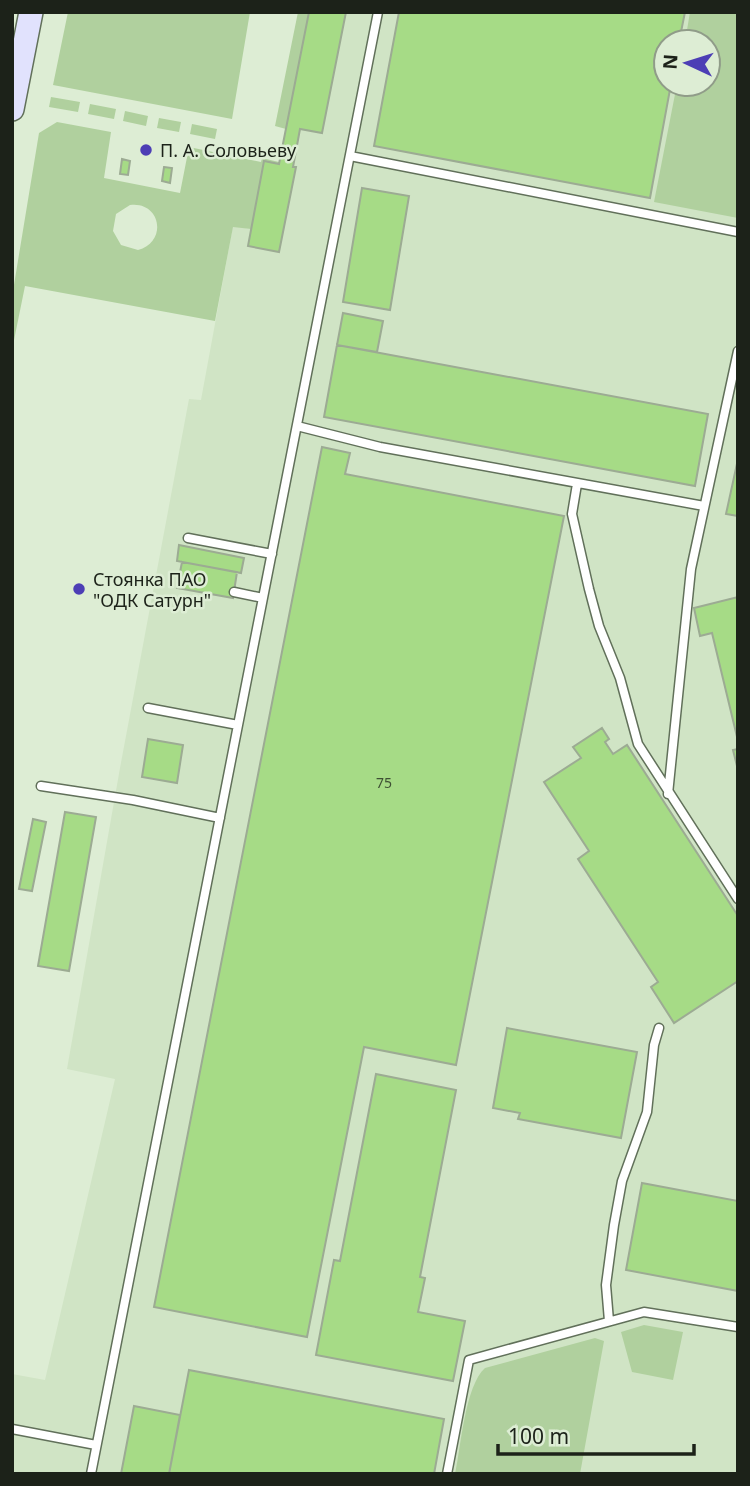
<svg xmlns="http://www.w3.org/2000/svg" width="750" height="1486" font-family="'Noto Sans',sans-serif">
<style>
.built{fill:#d0e4c5;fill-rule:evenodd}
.green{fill:#b0d09e;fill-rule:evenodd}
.building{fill:#a6db86;stroke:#9cab93;stroke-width:2}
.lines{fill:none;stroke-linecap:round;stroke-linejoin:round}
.lane-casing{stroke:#61705a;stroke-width:11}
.secondary-casing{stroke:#61705a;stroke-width:26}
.lane{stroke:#fff;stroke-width:8}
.secondary{stroke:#e1e2fd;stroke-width:23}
.poi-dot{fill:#4c3eb5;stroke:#ddedd4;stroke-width:2.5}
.labels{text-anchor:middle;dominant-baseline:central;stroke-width:5;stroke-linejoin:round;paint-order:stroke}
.number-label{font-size:14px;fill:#3e5034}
.poi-label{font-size:18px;fill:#1c2219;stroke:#ddedd4;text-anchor:start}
</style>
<rect width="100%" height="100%" fill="#ddedd4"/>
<path class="built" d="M309 12H738V1474H12V1374L45 1380 115 1079 67 1069 120 768 189 399 201 400 233 226 251 229 264 161 279 164ZM666 42H708V84H666Z"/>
<path class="green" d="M68 12H250L232 119 53 85Z
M298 12H309L286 129 275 126Z
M690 12H738V218L654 202 677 84H708V42H685Z
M51 97 80 102 78 112 49 107Z
M90 104 116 109 114 119 88 114Z
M125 111 148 116 146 126 123 121Z
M159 118 181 122 179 132 157 128Z
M57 122 111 132 104 178 180 193 189 147 261 162 262 158 279 162V164L264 162 251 229 233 227 215 321 25 286 12 350V297L39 133ZM130 205C161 201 168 242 138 250L121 245 113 231 116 214Z
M192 124 217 129 215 139 190 134Z
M644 1325 683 1332 673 1380 632 1372 621 1332Z
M595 1338 604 1341 580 1474H455C461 1447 465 1386 485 1368Z"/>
<path class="building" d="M309 12H346L322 133 300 129 293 167H296L279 252 248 246 264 161 279 164Z
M399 12H685L679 42H666V84H671L650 198 374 146Z
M122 159 130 161 128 175 120 174Z
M164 167 172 168 170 183 162 181Z
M362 188 409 196 390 310 343 302Z
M343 313 383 321 377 352 337 345Z
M337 345 708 414 695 486 324 417Z
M322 447 350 453 345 474 564 516 456 1065 364 1047 307 1337 154 1307Z
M738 459V516L726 514Z
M179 545 244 558 241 573 177 561Z
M182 562 237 572 233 598 177 588Z
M738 597V741L712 633 700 636 694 608Z
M602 728 609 739 605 742 613 754 627 745 738 916V981L674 1023 651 987 658 982 578 859 589 851 544 782 581 758 573 747Z
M148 739 183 745 177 783 142 777Z
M738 749V770L733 750Z
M65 812 96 817 69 971 38 966Z
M33 819 46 822 32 891 19 889Z
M507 1028 637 1052 621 1138 518 1119 520 1113 493 1108Z
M376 1074 456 1090 420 1277 425 1278 418 1312 465 1321 453 1381 316 1355 334 1260 340 1261Z
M642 1183 738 1201V1291L626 1270Z
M189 1370 444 1419 434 1474H169Z
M134 1406 180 1415 169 1474H121Z"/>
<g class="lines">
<g class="lane-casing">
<path id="lane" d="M350 156 738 232
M297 426 380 447 704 506
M577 484 572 514 589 589 599 626 620 678 638 744 738 899
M188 538 272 554
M234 592 263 598
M148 708 238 725
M41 786 133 800 220 818
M668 794 691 569 738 351
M609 1321 606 1285 614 1225 622 1181 647 1112 654 1045 659 1028
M12 1429 96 1445
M91 1474 378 12
M447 1474 469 1360 644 1312 738 1327"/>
</g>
<g class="secondary-casing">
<path id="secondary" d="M12 109 31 12"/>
</g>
<use href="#lane" class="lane"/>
<use href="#secondary" class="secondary"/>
</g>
<g class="poi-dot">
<circle cx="146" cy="150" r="7"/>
<circle cx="79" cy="589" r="7"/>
</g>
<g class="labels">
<g class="number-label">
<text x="384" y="782">75</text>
</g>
<g class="poi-label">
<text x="160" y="150">П. А. Соловьеву</text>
<text x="93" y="579">Стоянка ПАО<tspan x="93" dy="21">"ОДК Сатурн"</tspan></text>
</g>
</g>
<rect width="750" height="1486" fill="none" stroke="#1c2219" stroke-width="28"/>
<g transform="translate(687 63) rotate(274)"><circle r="33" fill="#ddedd4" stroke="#909c89" stroke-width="2"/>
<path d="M0-5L12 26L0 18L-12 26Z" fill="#4c3eb5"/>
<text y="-10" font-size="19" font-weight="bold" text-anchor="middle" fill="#1c2219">N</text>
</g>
<path d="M498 1444v10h196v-10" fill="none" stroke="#1c2219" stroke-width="3.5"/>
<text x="508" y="1444" font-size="21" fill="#1c2219" stroke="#ddedd4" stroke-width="5" paint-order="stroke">100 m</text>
</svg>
